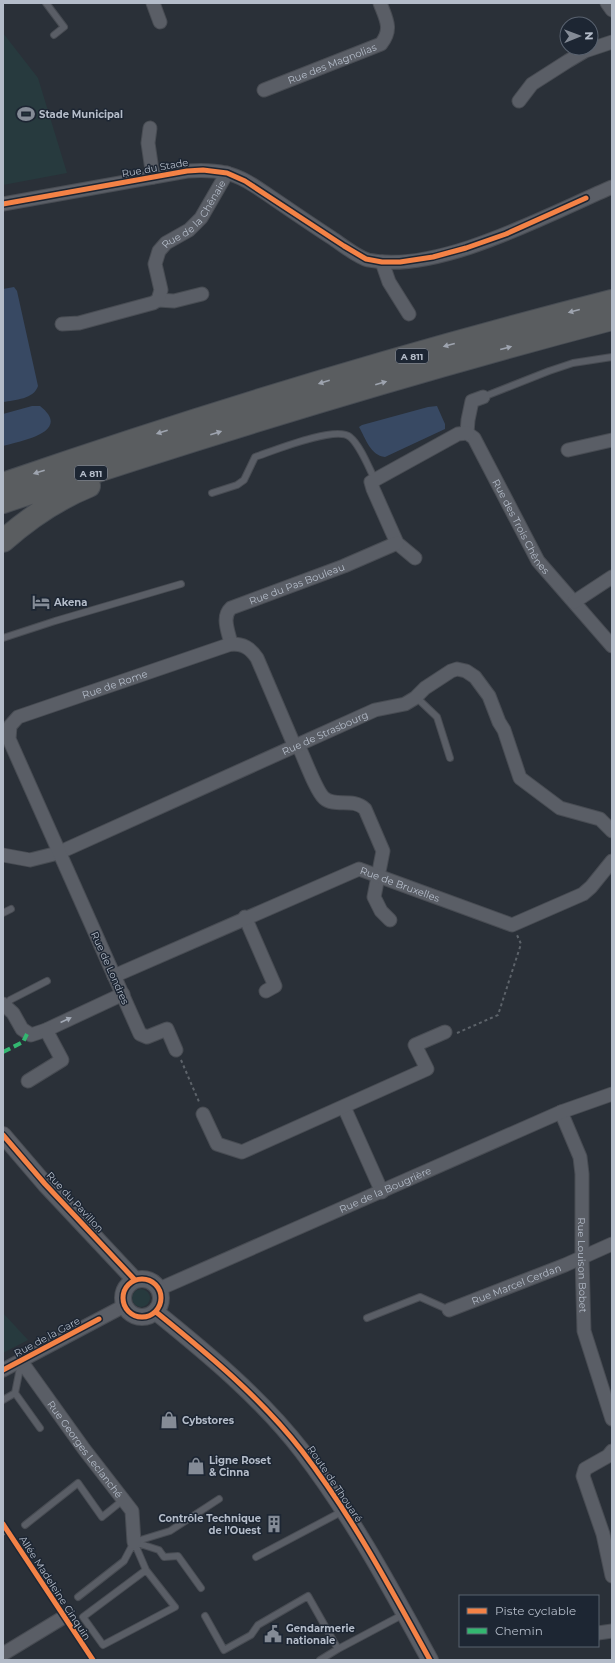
<svg xmlns="http://www.w3.org/2000/svg" width="615" height="1663" font-family="Montserrat,sans-serif">
<style>
.green{fill:#273a3e}
.water{fill:#384963}
.lines{fill:none;stroke-linecap:round;stroke-linejoin:round}
.service-casing{stroke:#484c53;stroke-width:8}
.minor-casing{stroke:#484c53;stroke-width:15}
.tertiary-casing{stroke:#484c53;stroke-width:18}
.motorway-casing{stroke:#474c53;stroke-width:24}
.path{stroke:#5d636a;stroke-width:2;stroke-dasharray:3 3;stroke-linecap:butt}
.service{stroke:#5a5e66;stroke-width:6}
.minor{stroke:#5a5e66;stroke-width:13}
.tertiary{stroke:#5a5e66;stroke-width:16}
.motorway{stroke:#5a5d60;stroke-width:22}
.quiet{stroke:#33b770;stroke-width:4;stroke-dasharray:8 4;stroke-linecap:butt}
.cycleway-casing{stroke:#1d2633;stroke-width:8}
.cycleway{stroke:#f48246;stroke-width:5}
.oneway{fill:#9ea4af}
.oneway2{fill:#a2a9b5}
.labels{text-anchor:middle;dominant-baseline:central;stroke-width:3;stroke-linejoin:round;paint-order:stroke}
.shield{fill:#1d2633;stroke:#878f9c;stroke-width:1}
.shield-label{font-size:9px;font-weight:bold;fill:#b4bcc9}
.street-label{font-size:10px;fill:#b4bcc9;stroke:#1d2633}
.poi-label{font-size:10px;font-weight:bold;fill:#b4bcc9;stroke:#1d2633;text-anchor:start}
</style>
<rect width="100%" height="100%" fill="#2a3038"/>
<path class="green" d="M3 33 38 78 67 173 3 185Z
M132 1298a9 9 0 1 1 18 0a9 9 0 1 1-18 0Z
M3 1313 28 1340 3 1353Z"/>
<path class="water" d="M14 287 17 291 38 386C34 399 15 400 3 402V289Z
M32 406H40C73 432 21 441 3 446V414Z
M437 406 445 424V429L385 457C370 455 366 439 359 427L362 425 428 407Z"/>
<g class="lines">
<g class="service-casing">
<path id="service" d="M46 3 64 27 54 35
M483 397 549 371 573 363 612 357
M212 493 237 485 244 480 255 457C273 451 336 425 350 437 360 445 369 468 375 480
M3 638 55 621 181 584
M416 697 437 717 450 758
M3 913 11 909
M6 1007 10 1000 47 981
M367 1318 420 1297 449 1310
M15 1393 21 1363
M3 1400 15 1393 40 1428
M25 1525 78 1483 102 1517 123 1500
M134 1542 146 1570 175 1607 103 1645 83 1617 146 1570
M134 1542 159 1550 164 1557 178 1556 201 1588
M256 1557 343 1511
M78 1597 124 1561 134 1542 170 1531 219 1499
M205 1616 224 1650 251 1635 258 1625 308 1596 338 1649 404 1614
M320 1660 338 1649"/>
</g>
<g class="minor-casing">
<g id="minor">
<path d="M153 3 160 22"/>
<path d="M607 3 612 10"/>
<path id="s1" d="M264 90 381 44C393 29 386 19 380 3"/>
<path d="M519 101 532 84 568 61 585 51 612 42"/>
<path d="M150 128 148 143 153 177"/>
<path d="M3 204 187 171C200 170 213 170 226 173 244 177 259 189 274 199 293 212 312 225 332 238 341 244 357 257 368 260 437 275 549 214 612 187"/>
<path d="M382 262 389 282 409 314"/>
<path d="M158 300 174 301 202 294"/>
<path id="s2" d="M62 324 79 323 153 303 158 300 161 290 155 264 159 251 166 243 189 230 201 218 227 173"/>
<path id="s3" d="M483 397 472 401 468 420 467 433 474 438 538 561 612 646"/>
<path d="M568 450 612 440"/>
<path d="M415 558 397 543 373 489 371 482 458 434 467 433"/>
<path d="M574 602 612 577"/>
<path id="s4" d="M231 644C229 633 221 617 231 608L344 566 397 543"/>
<path d="M298 745C304 757 316 791 324 798 335 808 353 797 365 809L383 851 374 897 381 911 390 920"/>
<path id="s5" d="M3 855 30 860 58 853 375 710 405 704 415 698 425 688 451 671 457 669 466 671 475 677 489 696 499 722 504 730 520 778 560 808 600 819 612 831"/>
<path d="M245 917 275 986 266 991"/>
<path id="s6" d="M114 976 359 869 512 925 583 894 591 887 612 861"/>
<path d="M3 1004 13 1013 22 1029 31 1035 46 1030 123 994"/>
<path id="s7" d="M176 1050 167 1029 147 1037 140 1034 9 739 10 726 18 717 231 644C244 644 250 648 257 658L295 747"/>
<path d="M28 1081 62 1060 46 1030"/>
<path d="M344 1107 382 1192"/>
<path id="s8" d="M561 1112 580 1157 582 1174V1257L584 1331 612 1419"/>
<path d="M203 1114 217 1144 242 1152 427 1069 415 1045 445 1032"/>
<path id="s9" d="M159 1289 561 1112 612 1094"/>
<path id="s10" d="M449 1310 565 1265 612 1244"/>
<path id="s11" d="M21 1361 84 1449 132 1511 134 1542"/>
<path d="M3 1370 124 1306"/>
<path d="M612 1451 608 1456 585 1469 583 1476 603 1534 612 1576"/>
<path d="M598 1633 612 1631"/>
<path d="M3 1654 64 1617"/>
</g>
</g>
<g class="tertiary-casing">
<path id="tertiary" d="M3 1135 45 1184 135 1280
M123 1298a19 19 0 1 1 38 0a19 19 0 1 1-38 0Z
M156 1312C208 1354 261 1398 302 1451 352 1516 391 1589 430 1660"/>
</g>
<g class="motorway-casing">
<path id="motorway" d="M3 484C203 415 407 353 612 301
M3 502C204 435 407 373 612 319
M3 541C29 518 57 499 89 486"/>
</g>
<path class="path" d="M457 1033 498 1015 521 944 517 935
M181 1060 200 1104
M3 1524 57 1607
M3 1535 8 1532
M71 1627 93 1660"/>
<use href="#service" class="service"/>
<use href="#minor" class="minor"/>
<use href="#tertiary" class="tertiary"/>
<use href="#motorway" class="motorway"/>
<path class="quiet" d="M3 1052 23 1042 27 1034"/>
<g class="cycleway-casing">
<path id="cycleway" d="M3 204 187 171 203 170 227 173 245 181 344 246 366 259 382 262H400L433 257 466 248 506 234 586 198
M3 1135 45 1184 135 1280
M123 1298a19 19 0 1 1 38 0a19 19 0 1 1-38 0Z
M156 1312C208 1354 261 1398 302 1451 352 1516 391 1589 430 1660
M3 1370 99 1319
M3 1524 93 1660"/>
</g>
<use href="#cycleway" class="cycleway"/>
</g>
<defs><path id="oneway-solid" d="M-6-.8H1V-3.2L6.5 0L1 3.2V.8H-6Z"/></defs>
<g class="oneway">
<use href="#oneway-solid" transform="translate(574 311) rotate(165)"/>
<use href="#oneway-solid" transform="translate(449 345) rotate(165)"/>
<use href="#oneway-solid" transform="translate(506 348) rotate(-15)"/>
<use href="#oneway-solid" transform="translate(324 382) rotate(163)"/>
<use href="#oneway-solid" transform="translate(381 383) rotate(-16)"/>
<use href="#oneway-solid" transform="translate(162 432) rotate(162)"/>
<use href="#oneway-solid" transform="translate(216 433) rotate(-18)"/>
<use href="#oneway-solid" transform="translate(39 472) rotate(162)"/>
</g>
<use class="oneway2" href="#oneway-solid" transform="translate(66 1020) rotate(-25)"/>
<defs>
<g id="stadium-bare" transform="scale(1.38)"><path d="M0-5a6.5 5 0 1 0 0 10a6.5 5 0 1 0 0-10ZM-3.5-1.8h7v3.6h-7Z" fill="#848b96" stroke="#1d2633" stroke-width="2.5" paint-order="stroke"/></g>
<g id="hotel-bare" transform="scale(1.38)"><path d="M-6-4.5h1.5V1H6V5H4.5V3h-9V5H-6ZM-4 0a1.8 1.8 0 1 1 3.6 0ZM.5 0V-2.5h3Q6-2.5 6 0Z" fill="#848b96" stroke="#1d2633" stroke-width="2.5" paint-order="stroke"/></g>
<g id="shop-bare" transform="scale(1.38)"><path d="M-5-2.5h2.3a2.7 3.5 0 0 1 5.4 0H5L5.5 6h-11ZM-1.5-2.5h3a1.5 2.3 0 0 0-3 0Z" fill="#848b96" stroke="#1d2633" stroke-width="2.5" paint-order="stroke"/></g>
<g id="building-bare" transform="scale(1.38)"><path d="M-4-6H4V6H1V3H-1V6H-4ZM-2.5-4.3h1.7v1.8h-1.7ZM.8-4.3h1.7v1.8H.8ZM-2.5-1h1.7V.8h-1.7ZM.8-1h1.7V.8H.8Z" fill="#848b96" stroke="#1d2633" stroke-width="2.5" paint-order="stroke"/></g>
<g id="civic-bare" transform="scale(1.38)"><path d="M-.6-6.5H3V-4.5H.6V-3L4-1V1h2V6H-6V1h2V-1L-.6-3ZM-1.2 2.5V6h2.4V2.5Z" fill="#848b96" stroke="#1d2633" stroke-width="2.5" paint-order="stroke"/></g>
</defs>
<g fill-rule="evenodd">
<use href="#stadium-bare" x="26" y="114"/>
<use href="#hotel-bare" x="41" y="602"/>
<use href="#shop-bare" x="169" y="1420"/>
<use href="#shop-bare" x="196" y="1466"/>
<use href="#building-bare" x="274" y="1524"/>
<use href="#civic-bare" x="273" y="1634"/>
</g>
<g class="labels">
<g class="shield">
<rect x="396" y="349" width="32" height="14" rx="3"/>
<rect x="75" y="466" width="32" height="14" rx="3"/>
</g>
<g class="shield-label">
<text x="412" y="356">A 811</text>
<text x="91" y="473">A 811</text>
</g>
<g class="street-label">
<text stroke="none"><textPath href="#s1" startOffset="73">Rue des Magnolias</textPath></text>
<text transform="translate(155 168) rotate(-10)">Rue du Stade</text>
<text stroke="none"><textPath href="#s2" startOffset="202">Rue de la Chênaie</textPath></text>
<text stroke="none"><textPath href="#s3" startOffset="153">Rue des Trois Chênes</textPath></text>
<text stroke="none"><textPath href="#s4" startOffset="108">Rue du Pas Bouleau</textPath></text>
<text stroke="none"><textPath href="#s7" startOffset="502">Rue de Rome</textPath></text>
<text stroke="none"><textPath href="#s5" startOffset="349">Rue de Strasbourg</textPath></text>
<text stroke="none"><textPath href="#s6" startOffset="311">Rue de Bruxelles</textPath></text>
<text transform="translate(110 968) rotate(66)">Rue de Londres</text>
<text stroke="none"><textPath href="#s9" startOffset="247">Rue de la Bougrière</textPath></text>
<text transform="translate(75 1202) rotate(47)">Rue du Pavillon</text>
<text stroke="none"><textPath href="#s8" startOffset="157">Rue Louison Bobet</textPath></text>
<text stroke="none"><textPath href="#s10" startOffset="72">Rue Marcel Cerdan</textPath></text>
<text transform="translate(47 1337) rotate(-28)">Rue de la Gare</text>
<text stroke="none"><textPath href="#s11" startOffset="109">Rue Georges Leclanché</textPath></text>
<text transform="translate(335 1484) rotate(56)">Route de Thouaré</text>
<text transform="translate(55 1588) rotate(57)">Allée Madeleine Cinquin</text>
</g>
<g class="poi-label">
<text x="39" y="114">Stade Municipal</text>
<text x="54" y="602">Akena</text>
<text x="182" y="1420">Cybstores</text>
<text x="209" y="1460">Ligne Roset<tspan x="209" dy="12">&amp; Cinna</tspan></text>
<text x="261" y="1518" text-anchor="end">Contrôle Technique<tspan x="261" dy="12">de l'Ouest</tspan></text>
<text x="286" y="1628">Gendarmerie<tspan x="286" dy="12">nationale</tspan></text>
</g>
</g>
<rect width="615" height="1663" fill="none" stroke="#b4bcc9" stroke-width="8"/>
<rect x="459" y="1595" width="140" height="52" fill="#1d2633" stroke="#59626f"/>
<rect x="467" y="1608" width="20" height="6" fill="#f48246" stroke="#59626f"/>
<text x="495" y="1615" font-size="12" fill="#b4bcc9">Piste cyclable</text>
<rect x="467" y="1628" width="20" height="6" fill="#33b770" stroke="#59626f"/>
<text x="495" y="1635" font-size="12" fill="#b4bcc9">Chemin</text>
<g transform="translate(579 36) rotate(89)"><circle r="19" fill="#1d2633" stroke="#59626f"/>
<path d="M0-3L7 15L0 10L-7 15Z" fill="#848b96"/>
<text y="-6" font-size="11" font-weight="bold" text-anchor="middle" fill="#b4bcc9">N</text>
</g>
</svg>
